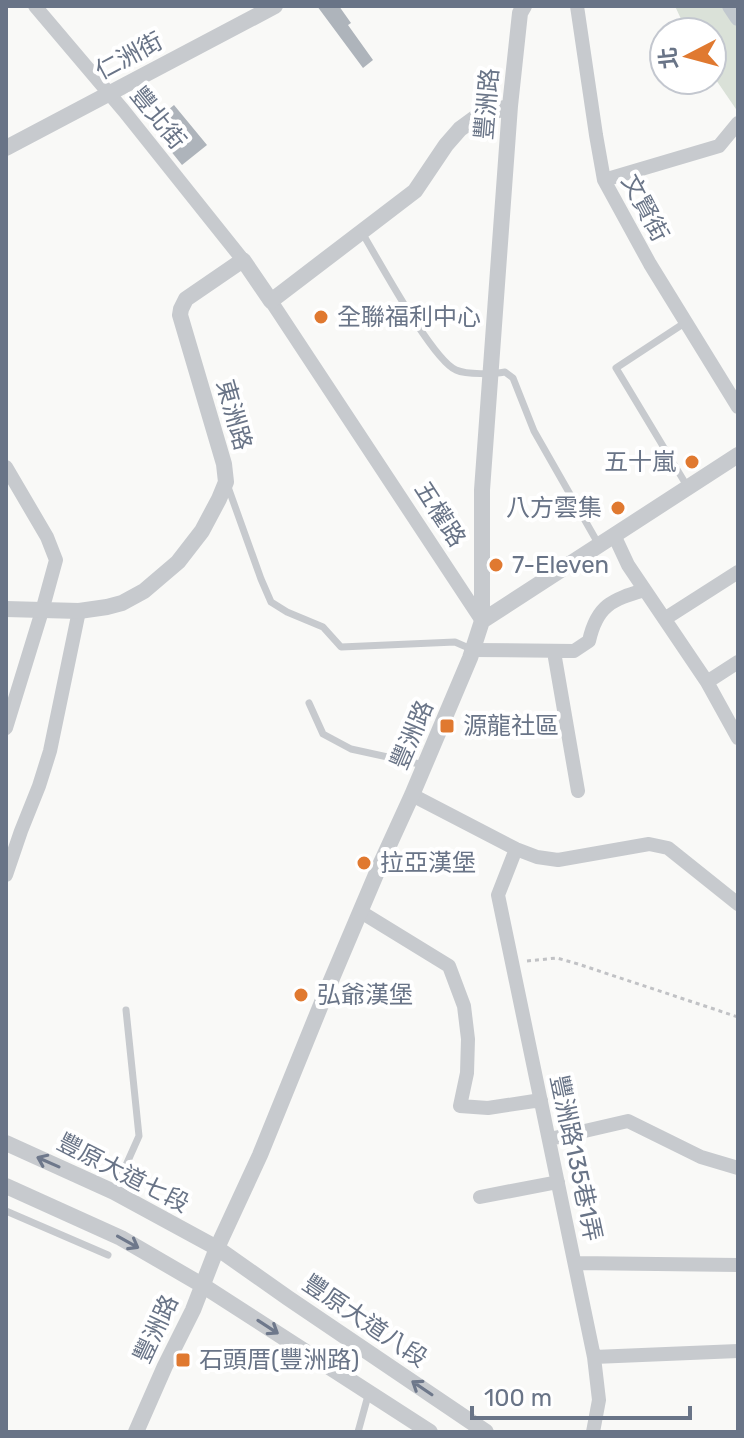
<svg xmlns="http://www.w3.org/2000/svg" width="744" height="1438" font-family="Rubik,'Noto Sans TC',sans-serif">
<style>
.green{fill:#dae1d8}
.lines{fill:none;stroke-linecap:round;stroke-linejoin:round}
.canal{stroke:#c1c8ce;stroke-width:16}
.building{fill:#aeb4bb}
.path{stroke:#c1c2c5;stroke-width:3;stroke-dasharray:4 4;stroke-linecap:butt}
.service{stroke:#c7cace;stroke-width:7}
.minor{stroke:#c7cace;stroke-width:14}
.tertiary{stroke:#c7cace;stroke-width:16}
.oneway{stroke:#6e788b}
.poi-dot{fill:#e07930;stroke:#fff;stroke-width:3}
.labels{text-anchor:middle;dominant-baseline:central;stroke-width:8;stroke-linejoin:round;paint-order:stroke}
.street-label{font-size:24px;fill:#697487;stroke:#fff}
.poi-label{font-size:24px;fill:#697487;stroke:#fff;text-anchor:start}
</style>
<rect width="100%" height="100%" fill="#f9f9f7"/>
<path class="green" d="M675 6H738V112L712 74V32H687Z"/>
<g class="lines">
<path class="canal" d="M730 6 738 18"/>
</g>
<path class="building" d="M317 6H339L351 23 348 25 373 60 363 68Z
M174 105 207 145 182 165 150 125Z"/>
<g class="lines">
<path class="path" d="M527 961 557 958 578 964 738 1017"/>
<path class="service" d="M361 231C377 257 432 360 456 370 467 375 494 374 505 372L513 378 534 431 599 545
M686 322 616 368 687 486
M228 487 261 579 271 602 287 612 323 627 341 647 455 642 471 649
M309 703 323 734 351 749 424 765
M114 1192 139 1136 126 1010
M6 1211 108 1255
M358 1432 369 1392"/>
<path class="minor" d="M35 6 124 111 243 260
M577 6 596 135 604 180 650 264 738 407
M604 180 719 146 738 123
M271 301 482 621
M6 467 47 537 56 560 42 611 6 728
M614 535 628 565 707 682 738 738
M666 618 738 572
M473 650 574 651 589 641C597 605 612 600 644 590
M554 652 578 791
M707 682 738 662
M412 795 516 849 537 857 558 860 649 844 668 848 738 904
M516 849 498 895 594 1357 599 1400 593 1432
M6 875 21 831 39 786 50 751 79 611
M361 912 449 966 464 1006 468 1039 467 1073 460 1106 488 1108 541 1100
M550 1139 628 1121 701 1157 738 1168
M480 1197 558 1182
M576 1263 738 1265
M594 1357 738 1351"/>
<path class="tertiary" d="M6 148 275 6
M6 609 79 611 107 607 122 603 144 591 178 562 202 531 219 499 226 482 224 464 180 315 181 309 186 299 243 260 271 301 415 191 446 145 460 129 475 118 510 106
M482 621 738 455
M6 1143 114 1192 217 1248 288 1298 486 1432
M6 1186 121 1238 202 1285 430 1432
M136 1432 165 1366 193 1310 217 1248 260 1155 327 990 380 865 412 795 470 658 482 621V490L510 106 520 13 524 6"/>
</g>
<defs><path id="oneway-shaft" d="M-6 0H5M1.5-3L5.5 0L1.5 3" fill="none" stroke-width="1.6" stroke-linecap="round" stroke-linejoin="round" transform="scale(2)"/></defs>
<g class="oneway">
<use href="#oneway-shaft" transform="translate(48 1162) rotate(-156)"/>
<use href="#oneway-shaft" transform="translate(128 1242) rotate(29)"/>
<use href="#oneway-shaft" transform="translate(268 1327) rotate(33)"/>
<use href="#oneway-shaft" transform="translate(422 1388) rotate(-146)"/>
</g>
<g class="poi-dot">
<circle cx="321" cy="317" r="8"/>
<circle cx="692" cy="462" r="8"/>
<circle cx="618" cy="508" r="8"/>
<circle cx="496" cy="565" r="8"/>
<rect x="439" y="718" width="16" height="16" rx="4"/>
<circle cx="364" cy="863" r="8"/>
<circle cx="301" cy="995" r="8"/>
<rect x="175" y="1352" width="16" height="16" rx="4"/>
</g>
<g class="labels">
<g class="street-label">
<text transform="translate(129 56) rotate(-28)">仁洲街</text>
<text transform="translate(487 104) rotate(-85)">豐洲路</text>
<text transform="translate(158 118) rotate(51)">豐北街</text>
<text transform="translate(645 208) rotate(62)">文賢街</text>
<text transform="translate(234 415) rotate(74)">東洲路</text>
<text transform="translate(440 514) rotate(57)">五權路</text>
<text transform="translate(412 735) rotate(-67)">豐洲路</text>
<text transform="translate(576 1158) rotate(78)">豐洲路135巷1弄</text>
<text transform="translate(123 1173) rotate(27)">豐原大道七段</text>
<text transform="translate(365 1321) rotate(34)">豐原大道八段</text>
<text transform="translate(156 1329) rotate(-65)">豐洲路</text>
</g>
<g class="poi-label">
<text x="337" y="317">全聯福利中心</text>
<text x="676" y="462" text-anchor="end">五十嵐</text>
<text x="602" y="508" text-anchor="end">八方雲集</text>
<text x="512" y="565">7-Eleven</text>
<text x="463" y="726">源龍社區</text>
<text x="380" y="863">拉亞漢堡</text>
<text x="317" y="995">弘爺漢堡</text>
<text x="199" y="1360">石頭厝(豐洲路)</text>
</g>
</g>
<rect width="744" height="1438" fill="none" stroke="#697487" stroke-width="16"/>
<g transform="translate(688 56) rotate(264)"><circle r="38" fill="#ffffff" stroke="#c3c7cf" stroke-width="2"/>
<path d="M0-6L14 30L0 20L-14 30Z" fill="#e07930"/>
<text y="-12" font-size="22" font-weight="bold" text-anchor="middle" fill="#697487">北</text>
</g>
<path d="M472 1406v12h218v-12" fill="none" stroke="#697487" stroke-width="4"/>
<text x="484" y="1406" font-size="24" fill="#697487" stroke="#ffffff" stroke-width="6" paint-order="stroke">100 m</text>
</svg>
